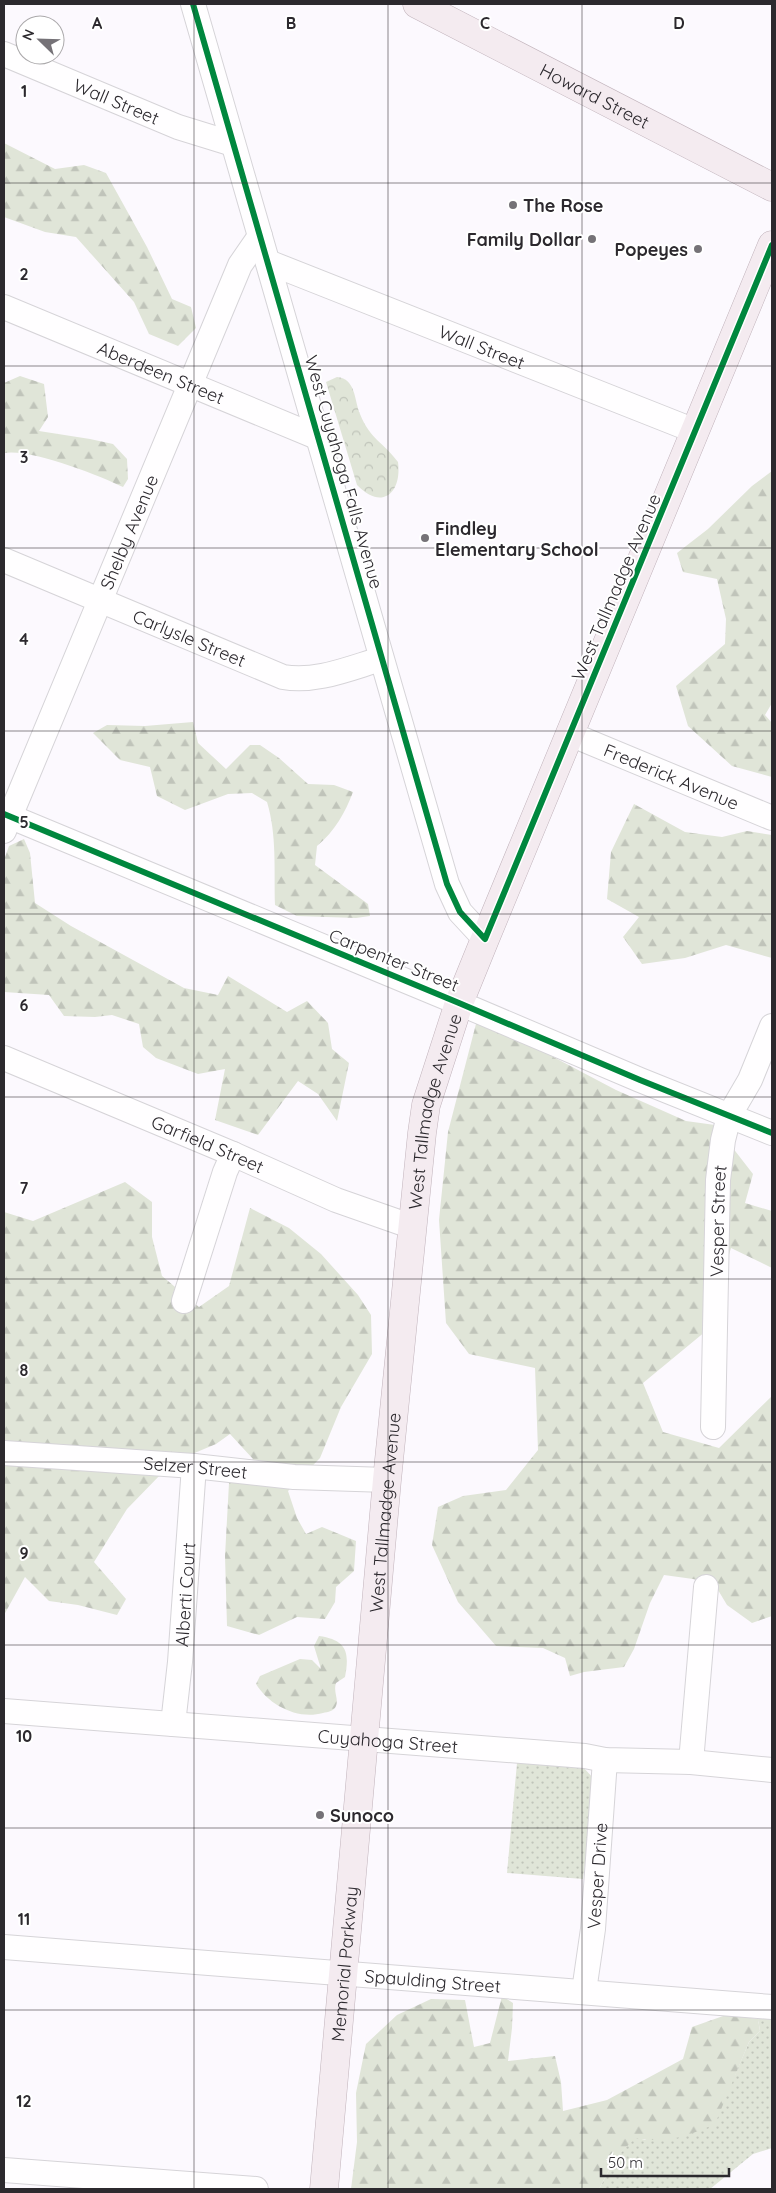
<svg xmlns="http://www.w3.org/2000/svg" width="776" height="2193" font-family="Quicksand,sans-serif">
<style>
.grass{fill:url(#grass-dots)}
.forest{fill:url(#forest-firs)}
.park{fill:url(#park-crowns)}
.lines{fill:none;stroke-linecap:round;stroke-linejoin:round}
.minor-casing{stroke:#d6d4d8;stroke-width:26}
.major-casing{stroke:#c1b3bb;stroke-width:29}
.minor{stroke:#fffeff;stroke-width:24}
.major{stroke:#f4ebf0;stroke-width:28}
.cycleway-casing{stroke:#fff;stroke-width:9}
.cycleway{stroke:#00873e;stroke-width:6}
.grid{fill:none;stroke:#2c292e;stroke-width:1;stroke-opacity:0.55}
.poi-dot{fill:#757277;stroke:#fff;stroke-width:2}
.labels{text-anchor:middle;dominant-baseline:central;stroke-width:4;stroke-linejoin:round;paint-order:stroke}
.street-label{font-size:18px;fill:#2c292e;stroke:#fff}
.poi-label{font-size:18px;font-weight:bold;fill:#2c292e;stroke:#fff;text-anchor:start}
.grid-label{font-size:16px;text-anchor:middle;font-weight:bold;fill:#2c292e;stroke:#fff;stroke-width:4;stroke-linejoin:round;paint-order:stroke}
</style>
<defs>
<pattern id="grass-dots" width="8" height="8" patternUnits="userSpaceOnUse" patternTransform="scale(1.25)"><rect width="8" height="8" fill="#e0e5d8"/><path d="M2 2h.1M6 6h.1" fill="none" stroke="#c0c4ba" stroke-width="1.8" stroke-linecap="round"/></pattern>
<pattern id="forest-firs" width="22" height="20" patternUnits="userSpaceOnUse" patternTransform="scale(1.25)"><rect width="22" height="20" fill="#e0e5d8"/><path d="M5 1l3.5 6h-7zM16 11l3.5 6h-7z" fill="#c0c4ba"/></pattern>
<pattern id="park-crowns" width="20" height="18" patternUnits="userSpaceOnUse" patternTransform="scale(1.25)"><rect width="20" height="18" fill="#e0e5d8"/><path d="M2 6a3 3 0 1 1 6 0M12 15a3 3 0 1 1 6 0" fill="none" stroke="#c0c4ba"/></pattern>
</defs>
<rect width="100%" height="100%" fill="#fcf9fe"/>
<path class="grass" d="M517 1763 582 1766 595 1780 583 1879 507 1873Z
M772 2015V2148L753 2154 710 2189H599L615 2159 635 2137 645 2140 735 2075 749 2042 760 2031 758 2019Z"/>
<path class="forest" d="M4 143 55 169 84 165 106 173 147 247 172 299 191 307 196 328 178 346 149 334 134 302 76 237 45 232 4 217Z
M20 376 44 384 48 417 39 431 90 439 113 444 127 459 128 479 123 487C99 475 29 448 4 453V383Z
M772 471V703L765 715 772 723V777L732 766 688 726 676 686 725 644 726 619 717 579 683 572 677 553 708 529 752 486Z
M193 722 198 743 226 769 250 745H260L279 758 308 784 334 785 353 792C345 813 335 831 317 846L315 865 368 904 370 916 356 918 297 916 275 905C274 870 277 835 267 802L252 793 228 794 185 810 157 796 150 767 120 760 93 733 107 725 145 726Z
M634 804 685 832 722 837 747 831 772 835V958L726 945 685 958 642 964 623 937 639 917 607 899 611 852Z
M24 839 30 853 35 903 71 926 184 988 218 995 228 976 287 1012 307 1001 328 1023 332 1049 349 1063 337 1121 318 1094 298 1081 258 1135 215 1120 225 1069 198 1074 156 1058 143 1047 139 1024 112 1015 95 1017 64 1016 49 995 4 992V860L9 846Z
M477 1020 542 1051 616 1090 686 1121 715 1125 753 1174 745 1203 772 1211V1268L731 1248 706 1331 643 1383 663 1432 719 1448 772 1396V1616L752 1623 727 1605 715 1585 693 1579 664 1575 650 1603 634 1649 624 1667 584 1672 570 1676 565 1658 543 1648 496 1646 458 1602 432 1545 438 1507 463 1496 506 1490 538 1450 535 1368 469 1354 446 1323 439 1220 448 1132Z
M125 1182 152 1202V1237L162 1276 199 1307 229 1286 250 1208 289 1228 321 1254 358 1295 371 1315 372 1354 341 1407 320 1458 288 1491 297 1518 306 1534 322 1527 356 1541 354 1571 336 1587 335 1602 325 1619 297 1617 259 1635 227 1626 225 1556 229 1483 253 1459 230 1434 216 1444 185 1457 163 1472 127 1509 94 1562 126 1599 117 1615 78 1605 49 1601 25 1577 4 1615V1212L33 1221Z
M319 1636C346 1640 350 1651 345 1677L336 1683C333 1692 339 1699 336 1706 334 1711 328 1712 323 1713 297 1720 269 1705 256 1684L260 1676 300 1659 312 1660 321 1669 314 1646Z
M502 1996 513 2003 512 2028 508 2061 555 2056 561 2082 563 2111 607 2100 683 2059 692 2027 726 2015 758 2019 760 2031 749 2042 715 2124C689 2136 664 2144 635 2138L615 2159 599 2189H351L357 2142 356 2093 366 2044 397 2015 431 1999 465 2000 474 2047 490 2043Z"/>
<path class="park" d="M337 377C356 379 354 399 360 414 370 439 383 442 398 462 402 493 382 511 357 485L326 382Z"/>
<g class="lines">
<g class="minor-casing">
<g id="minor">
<path d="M193 4 447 884 460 912 485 939"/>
<path id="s1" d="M4 54 178 127 233 144"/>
<path id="s2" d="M268 262 695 431"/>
<path id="s3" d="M4 307 319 438"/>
<path id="s4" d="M4 560 283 677C316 683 350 668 381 659"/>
<path id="s5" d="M570 734 772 818"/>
<path d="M4 814 459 1003 640 1080 772 1133"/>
<path id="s6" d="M4 831 240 265 260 236"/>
<path id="s7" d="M4 1058 233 1154 336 1200 413 1227"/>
<path d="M184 1301 225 1172 233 1154"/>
<path id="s8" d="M713 1427 718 1180 723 1140 729 1116 750 1080 772 1026"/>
<path id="s9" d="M4 1453 194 1466 294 1477 387 1480"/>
<path id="s10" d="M4 1711 585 1756 605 1760 691 1762 772 1770"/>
<path id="s11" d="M173 1724 180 1662 194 1466"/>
<path d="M691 1762 706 1587"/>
<path id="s12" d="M4 1947 772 2007"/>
<path id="s13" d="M584 1991 593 1929 605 1760"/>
<path d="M4 2170 256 2189"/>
</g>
</g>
<g class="major-casing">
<g id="major">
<path id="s14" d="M417 4 772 187"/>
<path id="s15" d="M324 2189 387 1480 422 1133 426 1105 459 1003 485 939 772 245"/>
</g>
</g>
<use href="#minor" class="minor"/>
<use href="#major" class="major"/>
<g class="cycleway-casing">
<path id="cycleway" d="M193 4 447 884 460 912 485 939 772 245
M4 814 459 1003 640 1080 772 1133"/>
</g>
<use href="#cycleway" class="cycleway"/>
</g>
<path class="grid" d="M194 4V2189M388 4V2189M582 4V2189M4 183H772M4 366H772M4 548H772M4 731H772M4 914H772M4 1097H772M4 1279H772M4 1462H772M4 1645H772M4 1828H772M4 2010H772"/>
<g class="poi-dot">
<circle cx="513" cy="205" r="5"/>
<circle cx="592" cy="239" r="5"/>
<circle cx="698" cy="249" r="5"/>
<circle cx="425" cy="538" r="5"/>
<circle cx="320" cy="1815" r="5"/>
</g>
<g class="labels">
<g class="street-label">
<text stroke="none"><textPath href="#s14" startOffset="200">Howard Street</textPath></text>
<text stroke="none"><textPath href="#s1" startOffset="122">Wall Street</textPath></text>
<text stroke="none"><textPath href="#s2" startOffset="230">Wall Street</textPath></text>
<text stroke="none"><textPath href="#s3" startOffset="170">Aberdeen Street</textPath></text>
<text transform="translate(344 472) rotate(74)">West Cuyahoga Falls Avenue</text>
<text stroke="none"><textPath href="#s6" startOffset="324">Shelby Avenue</textPath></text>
<text transform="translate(616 587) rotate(-67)">West Tallmadge Avenue</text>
<text stroke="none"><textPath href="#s4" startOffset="201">Carlysle Street</textPath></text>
<text stroke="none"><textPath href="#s5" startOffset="110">Frederick Avenue</textPath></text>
<text transform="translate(394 960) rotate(22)">Carpenter Street</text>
<text stroke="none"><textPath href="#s15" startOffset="1084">West Tallmadge Avenue</textPath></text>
<text stroke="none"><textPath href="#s7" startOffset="221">Garfield Street</textPath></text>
<text stroke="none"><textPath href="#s8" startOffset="206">Vesper Street</textPath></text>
<text stroke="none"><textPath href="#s9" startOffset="192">Selzer Street</textPath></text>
<text stroke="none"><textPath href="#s15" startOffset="679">West Tallmadge Avenue</textPath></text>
<text stroke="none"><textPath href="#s11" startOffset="130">Alberti Court</textPath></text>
<text stroke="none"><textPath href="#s10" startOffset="385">Cuyahoga Street</textPath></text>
<text stroke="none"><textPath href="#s13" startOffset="116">Vesper Drive</textPath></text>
<text stroke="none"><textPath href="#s15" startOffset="226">Memorial Parkway</textPath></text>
<text stroke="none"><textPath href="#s12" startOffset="430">Spaulding Street</textPath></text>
</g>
<g class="poi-label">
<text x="523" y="205">The Rose</text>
<text x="582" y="239" text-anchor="end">Family Dollar</text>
<text x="688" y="249" text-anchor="end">Popeyes</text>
<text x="435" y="528">Findley<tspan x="435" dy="21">Elementary School</tspan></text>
<text x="330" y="1815">Sunoco</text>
</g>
</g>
<g class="grid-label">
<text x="97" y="29">A</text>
<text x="291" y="29">B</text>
<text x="485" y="29">C</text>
<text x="679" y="29">D</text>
<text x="24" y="97">1</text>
<text x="24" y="280">2</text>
<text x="24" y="463">3</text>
<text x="24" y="645">4</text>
<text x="24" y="828">5</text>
<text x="24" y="1011">6</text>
<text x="24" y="1194">7</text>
<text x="24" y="1376">8</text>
<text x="24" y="1559">9</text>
<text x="24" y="1742">10</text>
<text x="24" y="1925">11</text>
<text x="24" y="2107">12</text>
</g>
<rect width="776" height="2193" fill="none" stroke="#2c292e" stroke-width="10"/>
<g transform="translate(40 40) rotate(293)"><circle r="24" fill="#ffffff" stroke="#aba9ab"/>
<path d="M0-4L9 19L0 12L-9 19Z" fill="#757277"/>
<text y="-8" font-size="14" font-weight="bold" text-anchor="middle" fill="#2c292e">N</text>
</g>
<path d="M601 2168v8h128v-8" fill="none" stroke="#2c292e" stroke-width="2.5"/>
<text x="608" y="2168" font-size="15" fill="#2c292e" stroke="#ffffff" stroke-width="4" paint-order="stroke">50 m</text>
</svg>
